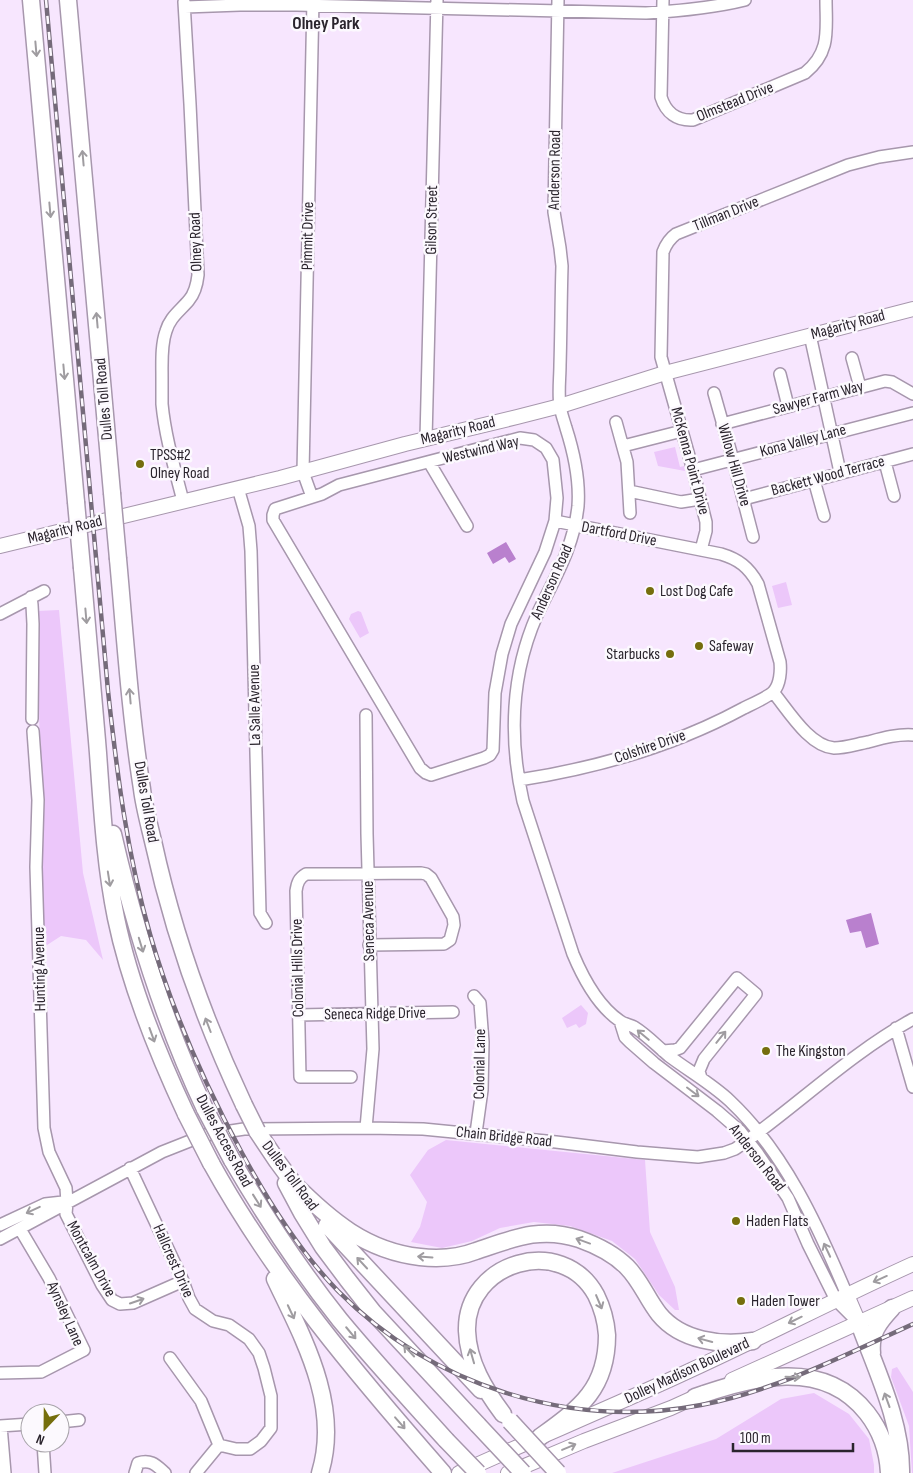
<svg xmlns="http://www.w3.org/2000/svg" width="913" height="1473" font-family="'Sofia Sans Condensed',sans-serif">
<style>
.green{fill:#ecc7fa}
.water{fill:#b980ce}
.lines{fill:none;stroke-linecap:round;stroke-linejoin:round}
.minor-casing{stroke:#a797ad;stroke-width:14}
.major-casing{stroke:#a797ad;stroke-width:16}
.highway-casing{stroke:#a797ad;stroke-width:19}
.minor{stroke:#fff;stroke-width:11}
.major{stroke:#fff;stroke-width:14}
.highway{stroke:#fff;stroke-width:16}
.rail-casing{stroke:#756b7a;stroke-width:4.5}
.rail{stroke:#fcf9fe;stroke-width:2.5;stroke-dasharray:8;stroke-linecap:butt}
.highway-bridge-casing{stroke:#a797ad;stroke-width:19;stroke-linecap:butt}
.highway-bridge{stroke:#fff;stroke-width:16}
.oneway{stroke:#9f9ca0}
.poi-dot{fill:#756e0d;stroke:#fcf9fe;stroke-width:2}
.labels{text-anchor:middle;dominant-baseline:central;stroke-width:5;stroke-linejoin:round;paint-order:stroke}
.street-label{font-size:16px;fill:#2a242d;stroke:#fcf9fe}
.poi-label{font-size:16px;fill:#2a242d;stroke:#fcf9fe;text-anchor:start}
.neighbourhood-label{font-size:18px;font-weight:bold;fill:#2a242d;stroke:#fcf9fe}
</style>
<rect width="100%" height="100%" fill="#f7e6fe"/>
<path class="green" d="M675 447 680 467 684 466 685 471 658 466 654 452Z
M786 582 792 605 778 608 772 586Z
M59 610 83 873 103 960 86 940 61 936 44 947 37 611Z
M358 611 361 612 369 633 360 638 349 619 351 614Z
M581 1005 588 1013 586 1024 579 1028 576 1024 567 1028 562 1018Z
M446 1140 645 1160 650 1232 675 1287 679 1310H675L659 1295 635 1259 612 1241 570 1226 534 1222 500 1228 472 1241 442 1248 411 1242 420 1227 427 1202 410 1175 428 1150Z
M897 1367 913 1392V1473H912L909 1426 891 1377 892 1369Z
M814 1393 849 1414 869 1439 874 1465V1473H612L716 1439 781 1399Z"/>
<path class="water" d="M506 542 516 559 509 563 505 557 493 564 487 553Z
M871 913 879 944 866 948 861 931 850 933 846 920Z"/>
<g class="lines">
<g class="minor-casing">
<path id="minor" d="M558 0 554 212 560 248 562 266C561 299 561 332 560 365 560 378 558 393 560 406 561 413 564 421 566 428 574 453 580 479 578 506 574 547 554 579 537 615 511 674 509 739 523 801L573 954C583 978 598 1006 620 1021 624 1024 630 1025 634 1027 647 1035 658 1047 669 1056 689 1071 712 1084 730 1101 785 1153 818 1226 847 1295
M663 0 661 97C666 113 677 121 693 120L805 73C831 52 826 30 826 0
M185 7 240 5H297L646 13C680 11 713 8 745 0
M810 335 840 472
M852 358 860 387
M780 374 788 406
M714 393 733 460 753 537
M616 422 627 462 630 513
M722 424 885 381 892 382 913 394
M520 438 534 440 546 448 553 460 557 498 555 521 545 552 511 624 502 654 495 693 493 750 490 755 484 758 431 775 426 773 420 768 273 520V515L275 509 322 494 339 485Z
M426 439 437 0
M623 446 682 431
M429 462 467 526
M885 462 894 496
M693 470 913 413
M814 480 824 516
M238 488 249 526 251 551 260 913 266 923
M629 491 681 502 700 499
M312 497 303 472 313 0
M744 499 913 454
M183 501C175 470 165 436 162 404 162 395 162 386 162 377 162 362 161 345 166 331 170 317 180 311 189 300 195 293 197 284 198 275L190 104 184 2
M701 550 706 531V522L693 470 661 357 663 252C666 244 669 239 676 234L848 165 879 157 913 152
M31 597 32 605 33 624 32 719
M0 614 44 591
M773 692C788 710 809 746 834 748 845 748 857 744 868 742 883 738 897 734 913 735
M366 715 367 834 373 1049 366 1128
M33 731 38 800 36 867 44 1128 49 1152 66 1188 67 1202 66 1214 102 1285 112 1300 120 1304 133 1303 183 1281
M519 780C597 768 674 746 744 708 750 705 770 696 774 691 780 684 781 671 780 662L758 584C749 567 738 559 721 554L555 521
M474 996 480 1003 483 1042 482 1090 476 1133
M298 1015 453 1012
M620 1021 625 1037 630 1042 654 1063 717 1111 740 1131 758 1154 788 1198 808 1244 836 1300 856 1320
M896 1028 913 1087
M663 1051 675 1050 680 1048 737 978 756 994 704 1059 699 1071 701 1078
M351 1077H300L296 891C297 883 299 878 306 874L421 873 426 874 431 878 453 917 454 925 450 940 444 944 369 945
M130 1168 183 1281 189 1298 195 1309 213 1321 229 1325 249 1339 259 1353 264 1368 271 1396V1428L261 1441 250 1449H236L219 1445
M0 1225 45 1204 63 1202
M0 1239 162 1152 205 1135 244 1129 366 1128 423 1129 556 1142 637 1152 698 1157 724 1153 735 1149 748 1140C803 1100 853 1052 913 1019
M170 1358 201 1401 219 1445
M0 1373 41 1372 84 1350 49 1278 20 1229
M60 1422 79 1420
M0 1426 30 1424
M1 1426 5 1473
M43 1443 45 1473
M135 1473 138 1463C151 1459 156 1465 165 1473
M196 1473 219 1445"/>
</g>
<g class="major-casing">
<path id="major" d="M0 546 280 478 405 444 517 417 560 406 665 373 913 309
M847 1295 859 1323
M732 1380 913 1298
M459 1473C536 1438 614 1406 691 1370 765 1336 838 1298 913 1264
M508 1473 584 1441 671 1408 704 1393"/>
</g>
<g class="highway-casing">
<path id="highway" d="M31 0 76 502
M68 0 112 493
M118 559C125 636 130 713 142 789 144 806 149 824 153 841 173 933 204 1020 244 1105
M82 568C87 629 93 691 98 753 102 808 105 864 116 918 130 986 157 1052 186 1114
M113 834C135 930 163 1020 205 1109
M257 1131 277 1161 299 1191
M232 1160C264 1215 300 1270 340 1320 374 1361 410 1400 446 1440
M211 1163C274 1277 358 1376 443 1473
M286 1183 302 1213 323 1247 347 1279 373 1312 478 1425
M293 1183C330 1220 366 1251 420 1257 439 1259 458 1258 476 1251 512 1239 540 1226 579 1239 596 1245 614 1254 627 1267 641 1281 647 1299 659 1314 681 1341 721 1346 753 1341
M327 1225 481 1390
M275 1279C303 1338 341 1405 320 1473
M859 1323C876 1370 902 1422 901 1473
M872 1353C870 1333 879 1322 892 1308
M695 1397C752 1377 823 1357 867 1413 881 1431 888 1451 889 1473
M503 1414C485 1390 468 1362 467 1331 465 1262 562 1233 596 1295 602 1307 606 1321 607 1335 607 1389 580 1408 540 1437"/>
</g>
<use href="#minor" class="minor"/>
<use href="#major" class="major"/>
<use href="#highway" class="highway"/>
<g class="rail-casing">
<path id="rail" d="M46 0C61 171 77 342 92 513 97 572 103 631 108 691 117 773 127 854 150 934 172 1011 204 1083 242 1153 268 1201 299 1251 338 1291 431 1385 570 1430 701 1405 775 1391 845 1355 913 1324"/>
</g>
<use href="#rail" class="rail"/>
<g class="highway-bridge-casing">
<path id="highway-bridge" d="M112 493 118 559
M76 502 82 568
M244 1105 257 1131
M205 1109 232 1160
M186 1114 211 1163
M510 1421 558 1473
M478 1425 523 1473
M446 1440 478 1473"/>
</g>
<use href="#highway-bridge" class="highway-bridge"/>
</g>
<defs><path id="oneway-shaft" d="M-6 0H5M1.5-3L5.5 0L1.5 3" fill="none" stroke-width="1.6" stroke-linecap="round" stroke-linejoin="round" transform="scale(1.25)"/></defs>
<g class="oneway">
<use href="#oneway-shaft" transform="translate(36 49) rotate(85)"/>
<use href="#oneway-shaft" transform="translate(83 158) rotate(-95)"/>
<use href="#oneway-shaft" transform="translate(50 210) rotate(85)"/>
<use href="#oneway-shaft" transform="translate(97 320) rotate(-95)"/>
<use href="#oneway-shaft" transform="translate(64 372) rotate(85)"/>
<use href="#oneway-shaft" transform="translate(86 616) rotate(85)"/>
<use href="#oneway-shaft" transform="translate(130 696) rotate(-95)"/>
<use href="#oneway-shaft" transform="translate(109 879) rotate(81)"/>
<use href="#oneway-shaft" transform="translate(141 945) rotate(73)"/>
<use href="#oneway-shaft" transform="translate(208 1025) rotate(-111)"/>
<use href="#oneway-shaft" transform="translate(152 1035) rotate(70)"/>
<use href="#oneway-shaft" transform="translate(643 1035) rotate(-140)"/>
<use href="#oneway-shaft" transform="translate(721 1037) rotate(-51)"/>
<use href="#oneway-shaft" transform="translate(693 1092) rotate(37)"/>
<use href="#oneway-shaft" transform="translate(257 1201) rotate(58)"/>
<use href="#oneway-shaft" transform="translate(33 1210) rotate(155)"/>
<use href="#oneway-shaft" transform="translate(583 1241) rotate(-160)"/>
<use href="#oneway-shaft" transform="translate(827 1250) rotate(-115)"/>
<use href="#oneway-shaft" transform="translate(425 1257) rotate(-176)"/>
<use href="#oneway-shaft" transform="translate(362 1263) rotate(-133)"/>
<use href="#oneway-shaft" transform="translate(880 1279) rotate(156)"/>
<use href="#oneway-shaft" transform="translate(137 1301) rotate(-19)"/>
<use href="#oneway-shaft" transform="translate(599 1302) rotate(67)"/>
<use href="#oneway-shaft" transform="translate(291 1312) rotate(65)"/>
<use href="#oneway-shaft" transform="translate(795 1320) rotate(154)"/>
<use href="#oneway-shaft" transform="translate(351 1333) rotate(50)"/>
<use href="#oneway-shaft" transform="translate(705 1340) rotate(-165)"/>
<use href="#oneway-shaft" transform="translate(409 1351) rotate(-133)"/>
<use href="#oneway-shaft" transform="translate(472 1356) rotate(-106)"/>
<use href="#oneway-shaft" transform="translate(793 1377) rotate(2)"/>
<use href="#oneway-shaft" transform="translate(887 1400) rotate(-110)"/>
<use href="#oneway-shaft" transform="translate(400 1423) rotate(49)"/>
<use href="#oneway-shaft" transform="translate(569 1447) rotate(-23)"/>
</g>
<g class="poi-dot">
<circle cx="140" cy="464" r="5"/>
<circle cx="650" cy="591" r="5"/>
<circle cx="699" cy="646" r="5"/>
<circle cx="670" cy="654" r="5"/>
<circle cx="766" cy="1051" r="5"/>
<circle cx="736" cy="1221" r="5"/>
<circle cx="741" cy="1301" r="5"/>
</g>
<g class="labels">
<g class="street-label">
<text transform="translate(735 102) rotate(-22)">Olmstead Drive</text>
<text transform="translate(555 170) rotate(-89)">Anderson Road</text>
<text transform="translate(726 214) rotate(-22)">Tillman Drive</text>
<text transform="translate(432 220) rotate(-89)">Gilson Street</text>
<text transform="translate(308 236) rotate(-89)">Pimmit Drive</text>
<text transform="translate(196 242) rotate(-92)">Olney Road</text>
<text transform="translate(848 325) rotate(-15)">Magarity Road</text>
<text transform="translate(818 398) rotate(-15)">Sawyer Farm Way</text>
<text transform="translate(104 399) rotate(-95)">Dulles Toll Road</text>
<text transform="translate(458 431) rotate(-14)">Magarity Road</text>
<text transform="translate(803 441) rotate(-15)">Kona Valley Lane</text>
<text transform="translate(481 450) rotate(-13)">Westwind Way</text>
<text transform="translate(690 461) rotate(75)">McKenna Point Drive</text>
<text transform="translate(734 465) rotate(74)">Willow Hill Drive</text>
<text transform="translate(828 476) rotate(-15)">Backett Wood Terrace</text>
<text transform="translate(65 530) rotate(-14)">Magarity Road</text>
<text transform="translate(619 534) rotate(11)">Dartford Drive</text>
<text transform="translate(552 582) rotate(-66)">Anderson Road</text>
<text transform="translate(255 705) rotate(-91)">La Salle Avenue</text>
<text transform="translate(650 747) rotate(-19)">Colshire Drive</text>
<text transform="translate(146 802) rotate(80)">Dulles Toll Road</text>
<text transform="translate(369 921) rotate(-91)">Seneca Avenue</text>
<text transform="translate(298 968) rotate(-91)">Colonial Hills Drive</text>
<text transform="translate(40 969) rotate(-91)">Hunting Avenue</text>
<text transform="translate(375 1014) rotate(-1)">Seneca Ridge Drive</text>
<text transform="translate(480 1064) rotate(-89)">Colonial Lane</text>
<text transform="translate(504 1137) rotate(6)">Chain Bridge Road</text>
<text transform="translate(224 1141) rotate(62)">Dulles Access Road</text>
<text transform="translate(757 1158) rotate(52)">Anderson Road</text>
<text transform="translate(290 1176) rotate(53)">Dulles Toll Road</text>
<text transform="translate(91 1259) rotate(61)">Montcalm Drive</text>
<text transform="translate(173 1261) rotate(66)">Hallcrest Drive</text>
<text transform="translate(65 1314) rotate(66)">Aynsley Lane</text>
<text transform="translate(687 1371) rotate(-25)">Dolley Madison Boulevard</text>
</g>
<g class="poi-label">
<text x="150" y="455">TPSS#2<tspan x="150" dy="18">Olney Road</tspan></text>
<text x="660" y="591">Lost Dog Cafe</text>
<text x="709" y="646">Safeway</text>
<text x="660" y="654" text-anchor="end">Starbucks</text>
<text x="776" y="1051">The Kingston</text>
<text x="746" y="1221">Haden Flats</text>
<text x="751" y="1301">Haden Tower</text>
</g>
<g class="neighbourhood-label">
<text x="326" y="23">Olney Park</text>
</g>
</g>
<g transform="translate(45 1428) rotate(202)"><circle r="24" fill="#fcf9fe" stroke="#a8a4aa"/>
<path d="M0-4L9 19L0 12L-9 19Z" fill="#756e0d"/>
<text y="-8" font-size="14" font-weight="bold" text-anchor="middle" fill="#2a242d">N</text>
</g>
<path d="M733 1443v8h120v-8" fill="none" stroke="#2a242d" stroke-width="2.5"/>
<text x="740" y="1443" font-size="15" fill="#2a242d" stroke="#fcf9fe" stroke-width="4" paint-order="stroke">100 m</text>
</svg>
